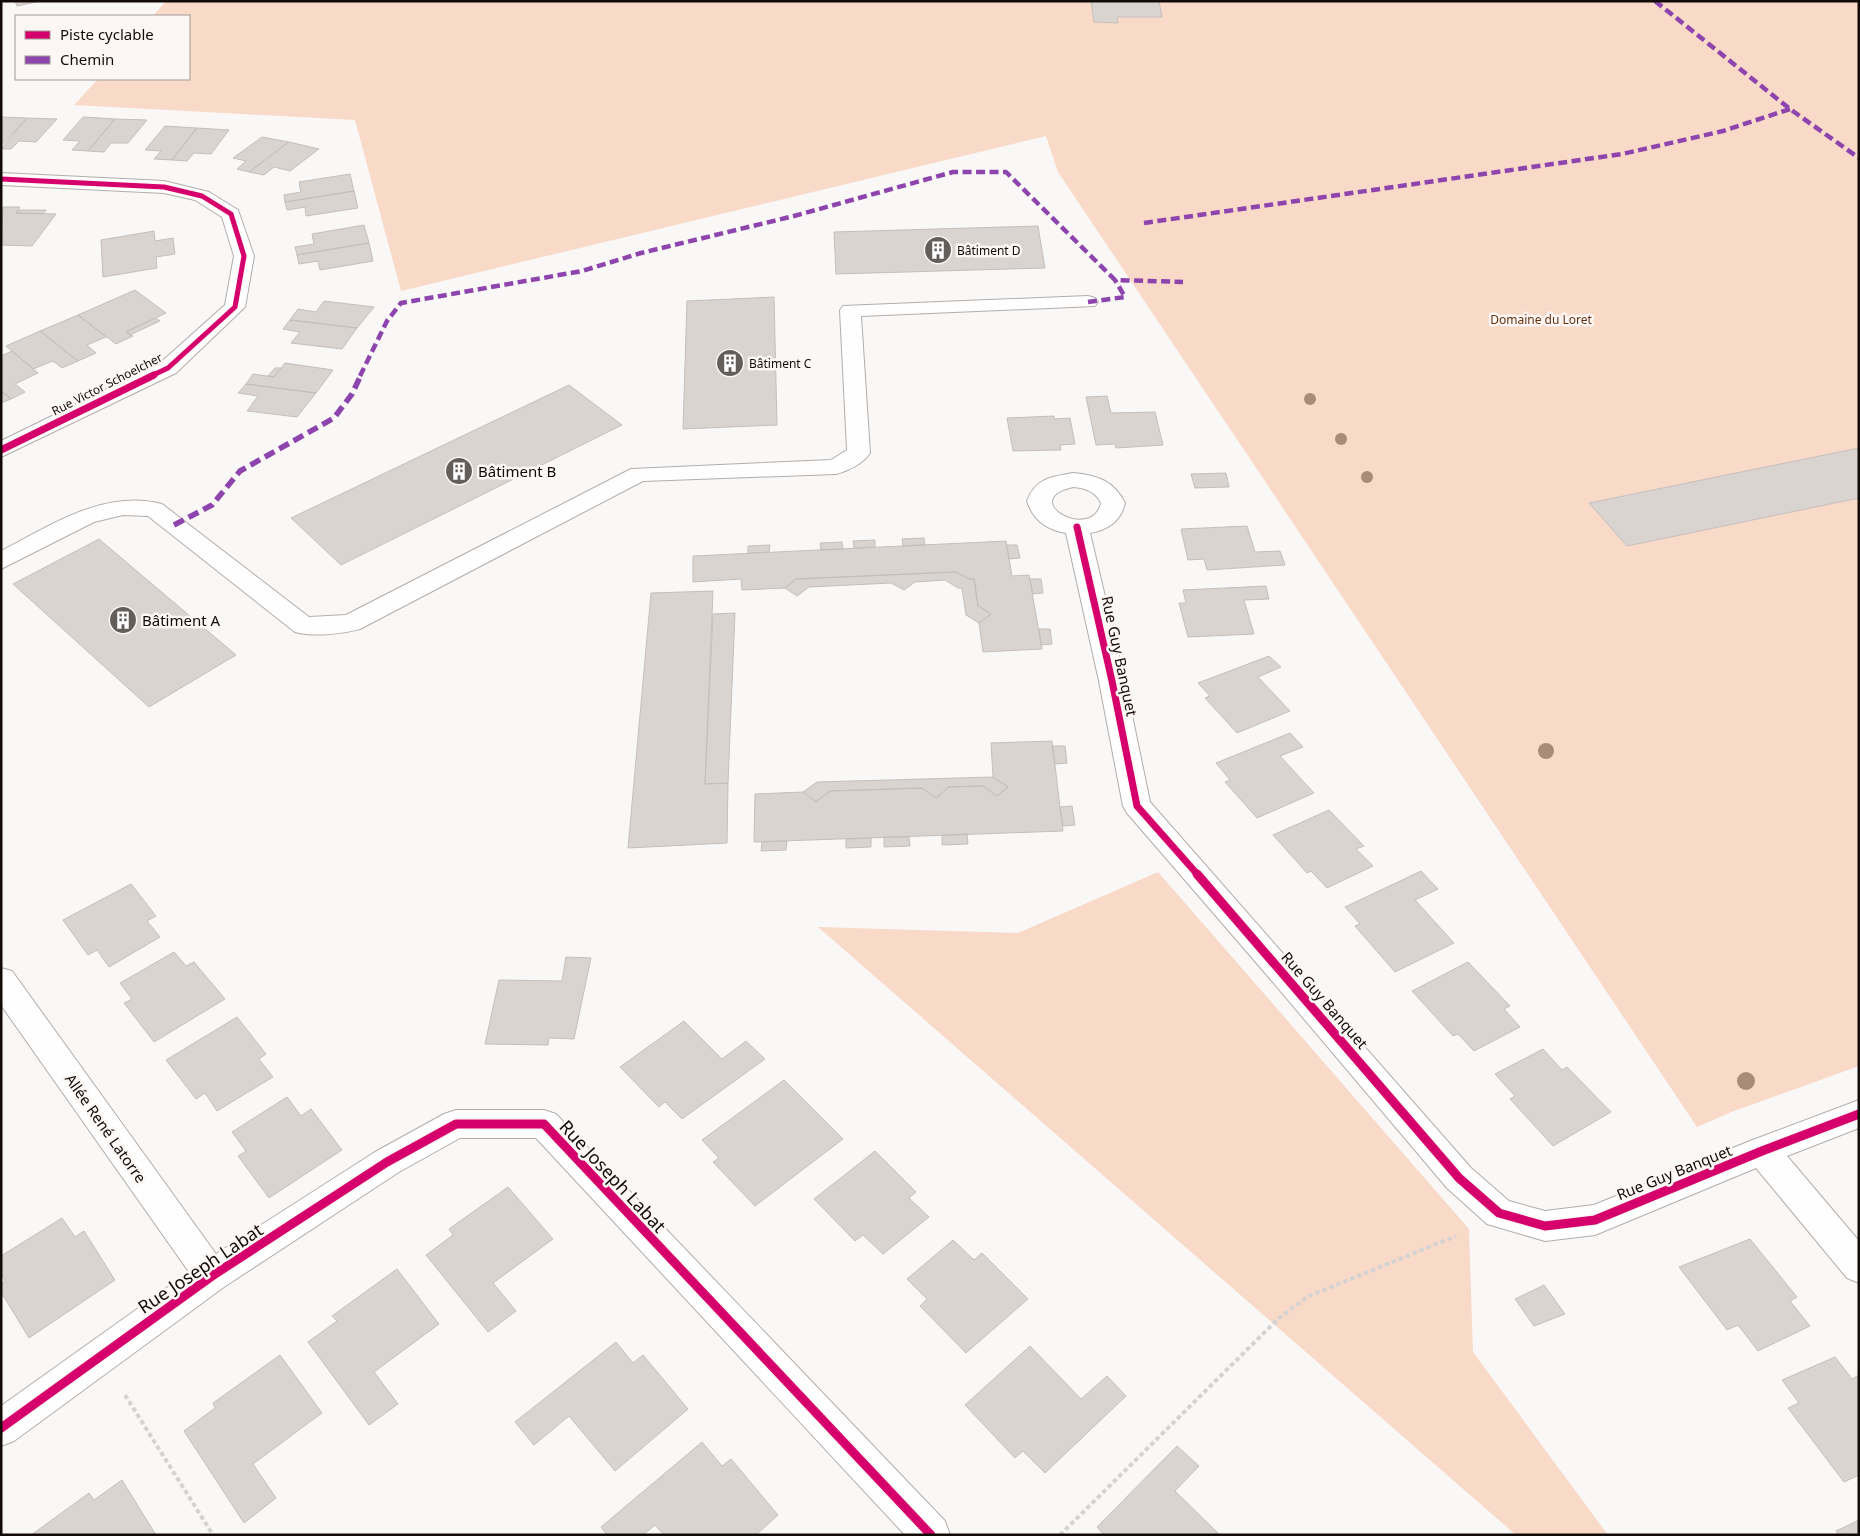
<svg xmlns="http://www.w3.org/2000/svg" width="1860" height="1536" font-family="'Noto Sans',sans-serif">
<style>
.green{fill:#f9d9c8}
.building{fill:#dad4d1;stroke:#c5bfbc}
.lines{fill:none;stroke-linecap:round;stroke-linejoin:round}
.minor-casing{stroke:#b2adaa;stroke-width:2}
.path{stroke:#d5d3d2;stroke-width:4;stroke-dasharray:4.5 3;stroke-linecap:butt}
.minor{fill:#fefefe;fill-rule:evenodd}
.quiet-far1{stroke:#8e44ad;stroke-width:4.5;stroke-dasharray:9 4.5;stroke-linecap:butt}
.quiet{stroke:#8e44ad;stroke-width:5.5;stroke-dasharray:11 5.5;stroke-linecap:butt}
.cycleway-far2-casing{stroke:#fcf7f4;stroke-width:7}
.cycleway-far1-casing{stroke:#fcf7f4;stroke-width:10}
.cycleway-casing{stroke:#fcf7f4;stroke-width:12}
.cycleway-far2{stroke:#d6006c;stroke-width:5}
.cycleway-far1{stroke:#d6006c;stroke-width:7}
.cycleway{stroke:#d6006c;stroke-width:9}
.tree{fill:#a98b78}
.labels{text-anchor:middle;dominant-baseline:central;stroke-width:5;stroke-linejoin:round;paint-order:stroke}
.far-poi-label{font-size:12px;fill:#130b07;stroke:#fcf7f4;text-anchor:start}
.far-park-label{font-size:12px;fill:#663110;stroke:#fcf7f4}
.far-street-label{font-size:12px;fill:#130b07;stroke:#fcf7f4}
.poi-label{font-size:15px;fill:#130b07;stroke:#fcf7f4;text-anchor:start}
.street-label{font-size:15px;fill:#130b07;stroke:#fcf7f4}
.near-street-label{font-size:18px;fill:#130b07;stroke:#fcf7f4}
</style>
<rect width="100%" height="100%" fill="#faf8f6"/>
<path class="green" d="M166 1H1859V1066L1734 1111 1697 1127 1058 172 1046 136 401 291 355 120 74 105 98 79H189V16H153Z
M1158 872 1469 1229 1473 1352 1608 1535H1516L818 927 1018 933Z"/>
<path class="building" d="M15 1H36V2L17 6Z
M1091 1H1159L1162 17H1117L1118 23 1094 22Z
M1 117 27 118 1 146Z
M83 117 115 119 88 151 72 150 80 141 63 140Z
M27 118 57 119 36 142 19 141 11 149H1Z
M115 119 147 120 128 143H111L104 152 88 151Z
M165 126 197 128 172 160 154 159 161 151 145 150Z
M197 128 229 130 211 154 194 153 187 161 172 160Z
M262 137 289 142 249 172 237 169 246 161 233 158Z
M289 142 319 149 290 171 274 167 264 175 249 172Z
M350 174 354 191 285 202 284 195 301 192 299 182Z
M354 191 358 208 306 216 305 207 287 210 285 202Z
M3 207H20L16 213 56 214 32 246 1 245Z
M18 210H46L43 214 16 213Z
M364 225 369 243 297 255 295 247 314 244 312 234Z
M1038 226 1045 268 836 274 834 232Z
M154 231 155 241 173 238 175 254 156 257 157 268 103 277 101 240Z
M369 243 373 261 320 270 318 261 299 264 297 255Z
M135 290 166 313 126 332 133 336 116 344 78 315Z
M774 297 777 425 683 429 687 301Z
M324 301 374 307 357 328 290 320 298 309 316 312Z
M78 315 106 337 87 345 96 353 78 361 40 331Z
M155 318 160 321 130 335 126 332Z
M290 320 357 328 342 349 291 343 300 332 283 329Z
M40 331 78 361 62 368 53 361 33 369 6 346Z
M12 351 38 373 15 384 25 392 11 399 1 391V356Z
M285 363 333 370 316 393 246 384 253 374 274 377Z
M275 368H281L274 377 268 376Z
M246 384 316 393 297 417 247 411 258 396 238 393Z
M569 385 622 425 341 565 291 518Z
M1 391 11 399 1 403Z
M1107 396 1111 413 1155 412 1163 445 1116 448 1115 444 1096 445 1086 397Z
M1054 416V419L1070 418 1075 444 1060 445 1061 450 1013 451 1007 418Z
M1859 448V498L1627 546 1589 503Z
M1226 473 1229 487 1195 488 1191 474Z
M1247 526 1255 552 1280 551 1285 565 1207 570 1204 559 1188 560 1181 529Z
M924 538 925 545 903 546 902 539Z
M99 539 236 655 149 707 13 584Z
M875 540V547L854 548 853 541Z
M1006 541 1012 576 1029 575 1042 649 983 652 979 623 991 614 978 606 974 579H969L956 572 796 579 785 588 742 590 741 579 693 582V556Z
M842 542 843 549 821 550 820 543Z
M770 545 769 552 748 553V546Z
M1007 545H1017L1020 558 1009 559Z
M956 572 969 579H974L978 606 991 614 979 623 966 615 962 588H958L945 580 915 582 904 590 891 583 809 587 797 596 785 588 796 579Z
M1030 579H1041L1043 593 1033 594Z
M1266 586 1269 599 1244 600 1254 634 1188 637 1179 603H1186L1183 590Z
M713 591 705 784 728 783 727 843 628 848 651 593Z
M735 613 728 783 705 784 713 614Z
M1039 629H1050L1052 644 1041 645Z
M1269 656 1281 667 1258 677 1290 711 1237 733 1205 698 1210 696 1198 683Z
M1290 733 1303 747 1280 756 1314 793 1257 818 1225 782 1230 780 1216 763Z
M1052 741 1063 831 754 842 755 794 803 792 816 802 830 791 922 788 936 798 949 787 983 786 997 796 1008 787 993 777 991 743Z
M1052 746H1065L1067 763 1055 764Z
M993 777 1008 787 997 796 983 786 949 787 936 798 922 788 830 791 816 802 803 792 817 782Z
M1072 806 1075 825 1063 826 1060 807Z
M1329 810 1364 846 1356 849 1373 866 1327 888 1311 871 1307 873 1273 835Z
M967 834 968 844 942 845V835Z
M884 837H909L910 846 884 847Z
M871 838V847L846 848V839Z
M787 841 786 850 761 851 762 842Z
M1421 871 1438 889 1415 900 1454 943 1395 972 1355 926 1360 924 1345 907Z
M131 884 156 916 147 921 160 937 109 967 97 950 88 955 63 920Z
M174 952 186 966 194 962 225 999 154 1042 124 1003 132 999 120 983Z
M566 957 591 958 574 1039 549 1038 548 1045 485 1044 499 980 562 981Z
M1468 962 1510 1006 1504 1009 1520 1027 1474 1051 1458 1034 1453 1036 1412 991Z
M237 1017 266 1054 259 1059 273 1077 217 1111 205 1093 196 1099 166 1060Z
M684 1021 722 1059 746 1041 765 1059 682 1119 665 1102 659 1107 620 1067Z
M1543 1049 1562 1070 1567 1067 1611 1112 1553 1146 1510 1099 1515 1096 1495 1074Z
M784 1080 843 1139 755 1206 713 1162 719 1158 702 1140Z
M287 1097 301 1116 311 1109 342 1150 269 1198 238 1156 246 1151 232 1132Z
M875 1151 916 1192 909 1198 929 1217 883 1254 863 1235 855 1241 814 1199Z
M508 1187 553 1239 493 1283 516 1311 488 1332 426 1255 453 1235 449 1229Z
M62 1218 75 1237 84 1231 115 1280 29 1338 1 1292V1284L5 1281 1 1274V1256Z
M1750 1239 1797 1297 1790 1301 1810 1326 1758 1351 1738 1325 1727 1330 1679 1267Z
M953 1240 974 1260 982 1253 1028 1299 966 1353 920 1306 927 1299 907 1279Z
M397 1269 439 1324 374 1372 398 1404 369 1425 308 1342 337 1321 332 1316Z
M1544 1285 1565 1314 1534 1326 1515 1299Z
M616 1342 633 1363 643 1355 688 1409 615 1471 569 1416 534 1445 515 1422Z
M1030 1346 1081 1399 1107 1376 1126 1396 1045 1473 1023 1451 1015 1458 965 1405Z
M280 1355 322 1413 253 1464 276 1498 244 1523 184 1431 215 1408 213 1403Z
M1835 1357 1852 1379 1859 1375V1475L1844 1482 1788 1408 1799 1403 1782 1380Z
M702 1442 722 1466 731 1459 778 1515 756 1535H664L655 1525 643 1535H607L601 1527Z
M1177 1446 1199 1466 1175 1491 1220 1535H1104L1097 1527Z
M122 1480 156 1535H31L89 1493 94 1500Z
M1859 1520V1535H1839L1836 1531Z"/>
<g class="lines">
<g class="minor-casing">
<path id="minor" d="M1 173 164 181 209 192 238 210 254 256 245 307 176 373 1 457V441L160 363 225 305 234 256 222 217 195 200 164 193 1 185Z
M1088 296 1095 298 1098 302 1095 306 861 316 870 453C864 463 848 471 836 474L643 481 360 629C341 634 314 637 295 632L148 516 123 515 94 522 1 569V551C51 525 105 489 162 504L309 617 346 615 631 469 831 460 847 450 840 310 843 306Z
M1073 473C1097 475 1114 481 1125 503 1121 521 1108 530 1090 533L1125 681 1150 802 1471 1168 1509 1201 1545 1211 1594 1205 1750 1141 1859 1100V1128L1787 1156 1859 1241V1283L1847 1278 1756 1168 1595 1235 1545 1241 1487 1224 1447 1188 1266 974 1127 813 1123 806 1099 681 1066 533C1047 530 1033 520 1027 501 1036 478 1051 477 1073 473ZM1073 487C1085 488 1095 491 1101 503 1092 543 1016 500 1073 487Z
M1 968 12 971 216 1254 375 1152 444 1114 456 1110H544L556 1114 945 1521 950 1535H905L536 1138H460L399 1172 224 1287 14 1441 1 1446V1406L189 1272 1 1005Z"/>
</g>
<path class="path" d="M125 1395 213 1535
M1060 1535 1279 1318 1309 1296 1456 1236"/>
<use href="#minor" class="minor"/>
<path class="quiet-far1" d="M1655 1 1790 109 1859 158
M1144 223 1622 154 1723 131 1790 109
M1088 302 1125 297 1115 280
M360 376 387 321 401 303 582 271 641 253 794 216 953 172H1006L1115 280 1183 282"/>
<path class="quiet" d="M174 525 212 505 240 471 334 418 352 394 361 375"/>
<g class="cycleway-far2-casing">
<path id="cycleway-far2" d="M1 179 164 187 202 196 231 214 244 256 235 307 168 368 151 376"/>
</g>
<g class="cycleway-far1-casing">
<path id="cycleway-far1" d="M1 450 154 375
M1077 527 1112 681 1137 806 1198 875"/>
</g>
<g class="cycleway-casing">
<path id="cycleway" d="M1197 874 1459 1178 1499 1213 1545 1226 1595 1220 1762 1151 1859 1114
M1 1428 212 1276 387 1162 456 1124H544L931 1535"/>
</g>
<use href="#cycleway-far2" class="cycleway-far2"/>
<use href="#cycleway-far1" class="cycleway-far1"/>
<use href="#cycleway" class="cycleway"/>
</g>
<g class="tree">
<circle cx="1310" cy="399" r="6"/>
<circle cx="1341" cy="439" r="6"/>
<circle cx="1367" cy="477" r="6"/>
<circle cx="1546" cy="751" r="8"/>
<circle cx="1746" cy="1081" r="9"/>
</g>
<defs>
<g id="building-disc" transform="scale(1.4375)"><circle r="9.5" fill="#645e5b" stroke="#fcf7f4"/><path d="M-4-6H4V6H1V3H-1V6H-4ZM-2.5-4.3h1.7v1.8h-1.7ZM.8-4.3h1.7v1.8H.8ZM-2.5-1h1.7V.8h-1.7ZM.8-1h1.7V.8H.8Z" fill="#fff"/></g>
</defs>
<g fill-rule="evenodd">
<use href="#building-disc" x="938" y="250"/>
<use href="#building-disc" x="730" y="363"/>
<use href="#building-disc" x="459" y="471"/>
<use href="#building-disc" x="123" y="620"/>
</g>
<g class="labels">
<g class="far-poi-label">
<text x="957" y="250">Bâtiment D</text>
<text x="749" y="363">Bâtiment C</text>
</g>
<g class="far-park-label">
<text x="1541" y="319">Domaine du Loret</text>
</g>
<g class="far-street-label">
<text transform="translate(107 384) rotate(-27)">Rue Victor Schoelcher</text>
</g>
<g class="poi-label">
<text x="478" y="471">Bâtiment B</text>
<text x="142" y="620">Bâtiment A</text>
</g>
<g class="street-label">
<text transform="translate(1120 656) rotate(78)">Rue Guy Banquet</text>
<text transform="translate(1325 1000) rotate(49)">Rue Guy Banquet</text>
<text transform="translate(106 1128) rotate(55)">Allée René Latorre</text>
<text transform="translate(1674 1172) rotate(-22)">Rue Guy Banquet</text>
</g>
<g class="near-street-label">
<text transform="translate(613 1176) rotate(47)">Rue Joseph Labat</text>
<text transform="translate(200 1268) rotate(-34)">Rue Joseph Labat</text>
</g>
</g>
<rect width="1860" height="1536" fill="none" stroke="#130b07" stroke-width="5"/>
<rect x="15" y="15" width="175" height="65" fill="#fcf7f4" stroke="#9f9995"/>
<rect x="25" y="31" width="25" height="8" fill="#d6006c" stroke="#9f9995"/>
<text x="60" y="40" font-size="15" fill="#130b07">Piste cyclable</text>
<rect x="25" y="56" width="25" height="8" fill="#8e44ad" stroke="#9f9995"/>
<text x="60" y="65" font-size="15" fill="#130b07">Chemin</text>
</svg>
